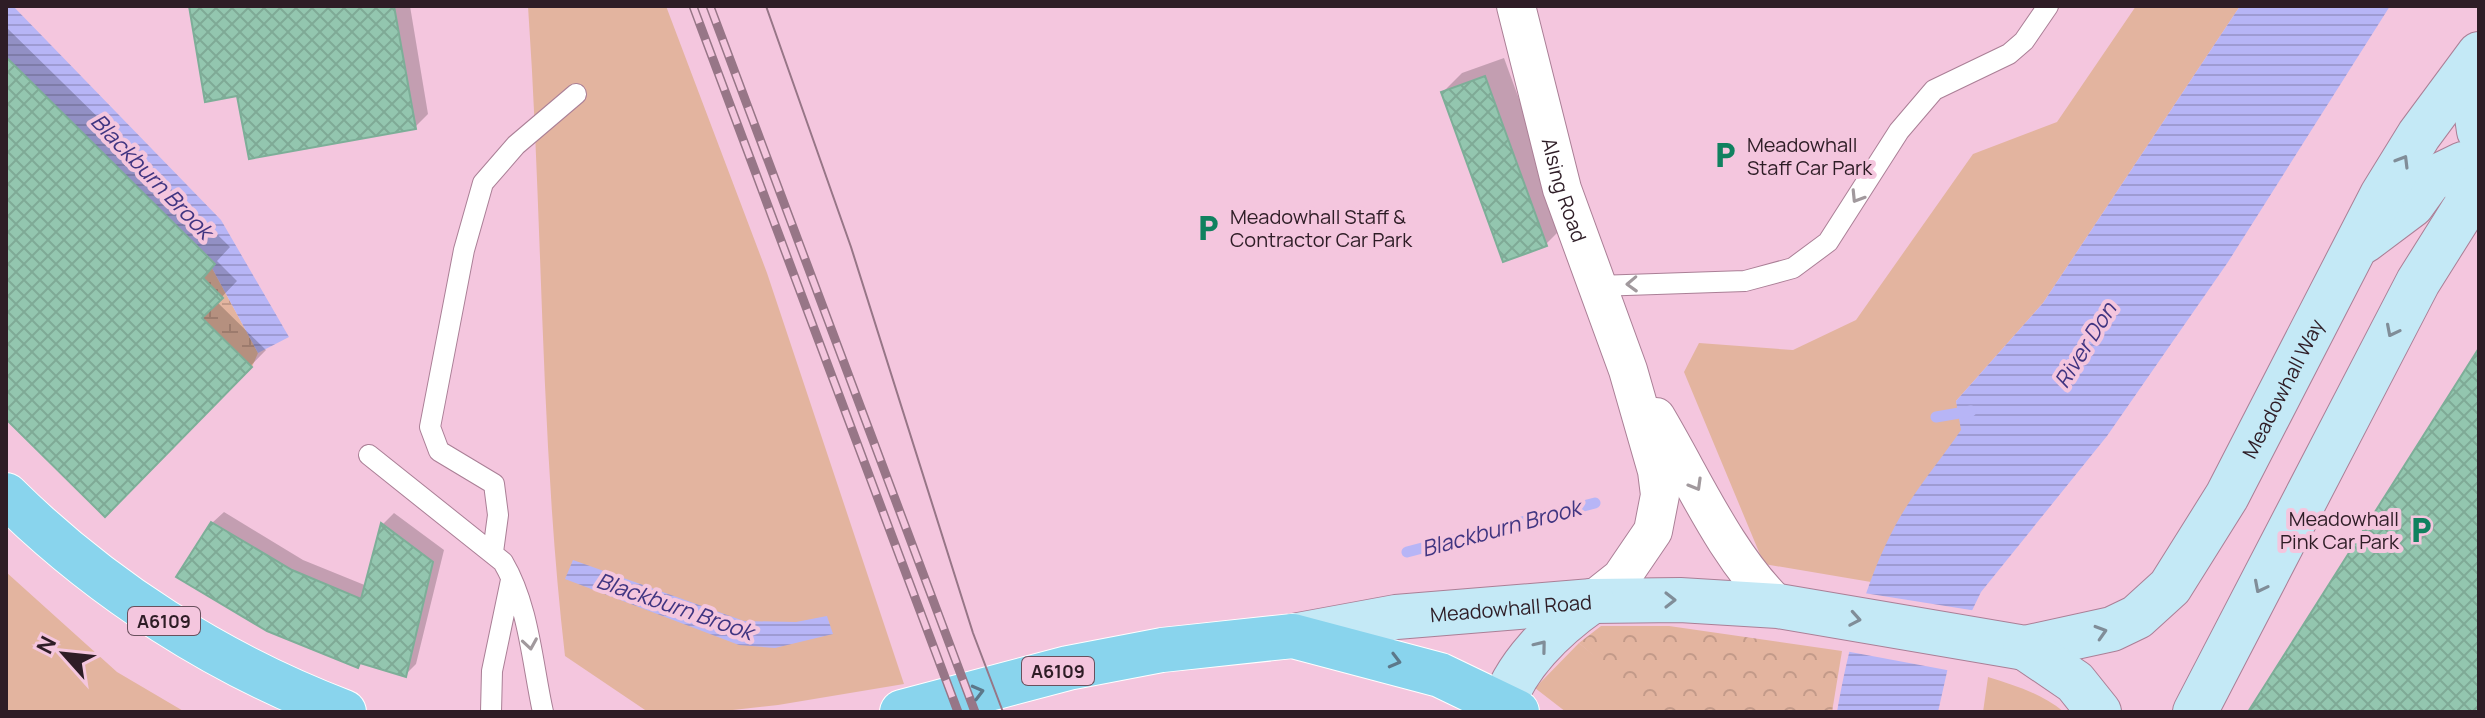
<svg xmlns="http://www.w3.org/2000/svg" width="2485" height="718" font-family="Manrope,sans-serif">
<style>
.grass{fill:#e3b49f}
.forest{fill:url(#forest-crowns)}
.wetland{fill:url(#wetland-marsh)}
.water{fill:url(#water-rules)}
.pier{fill:#f4c6de}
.shadow{fill:#0003}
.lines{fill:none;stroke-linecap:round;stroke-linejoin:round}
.stream{stroke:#b7b5f6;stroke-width:11}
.building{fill:url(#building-cross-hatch);stroke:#7dae98;stroke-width:2}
.lane-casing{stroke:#aa7f96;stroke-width:22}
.street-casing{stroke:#aa7f96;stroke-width:40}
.secondary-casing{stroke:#aa7f96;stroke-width:46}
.primary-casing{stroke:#fff;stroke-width:46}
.lane{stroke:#fff;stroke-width:20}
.street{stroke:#fff;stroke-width:38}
.secondary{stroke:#c4e9f6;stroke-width:44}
.primary{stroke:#89d4ed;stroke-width:44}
.tram{stroke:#977687;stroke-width:2}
.rail-casing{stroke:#977687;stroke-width:9}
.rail{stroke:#f4c6de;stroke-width:6;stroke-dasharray:18;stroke-linecap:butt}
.oneway{stroke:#808d98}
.oneway2{stroke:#a1999d}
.oneway3{stroke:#5c788a}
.labels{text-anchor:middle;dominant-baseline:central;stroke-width:8;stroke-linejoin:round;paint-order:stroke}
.shield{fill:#f4c6de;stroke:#69505d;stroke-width:2}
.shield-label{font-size:18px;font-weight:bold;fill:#2e1d26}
.poi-label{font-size:20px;fill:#2e1d26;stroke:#f4c6de;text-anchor:start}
.street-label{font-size:20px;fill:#2e1d26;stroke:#f4c6de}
.water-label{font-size:22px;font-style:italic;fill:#403581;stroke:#f4c6de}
</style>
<defs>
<pattern id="forest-crowns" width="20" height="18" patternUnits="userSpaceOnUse" patternTransform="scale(2)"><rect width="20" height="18" fill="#e3b49f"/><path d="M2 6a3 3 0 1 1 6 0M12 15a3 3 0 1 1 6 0" fill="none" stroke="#c39a89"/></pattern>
<pattern id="wetland-marsh" width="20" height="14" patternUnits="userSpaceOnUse" patternTransform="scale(2)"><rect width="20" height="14" fill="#e3b49f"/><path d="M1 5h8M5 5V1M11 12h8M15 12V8" fill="none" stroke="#c39a89"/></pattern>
<pattern id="water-rules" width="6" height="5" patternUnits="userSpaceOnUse" patternTransform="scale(2)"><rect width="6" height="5" fill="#b7b5f6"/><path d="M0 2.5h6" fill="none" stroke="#9e9bd3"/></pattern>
<pattern id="building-cross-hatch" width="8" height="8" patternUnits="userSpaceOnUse" patternTransform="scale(2)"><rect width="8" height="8" fill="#93c6af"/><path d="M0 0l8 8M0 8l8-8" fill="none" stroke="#7faa96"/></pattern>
</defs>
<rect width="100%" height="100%" fill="#f4c6de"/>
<path class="grass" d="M528 6H666L767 273 904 684 778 705 715 712H648L565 656C540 440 543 222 528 6Z
M2136 6H2240L2043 303 1956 401 1962 430 1896 525 1871 582 1764 564 1684 372 1699 343 1793 350 1856 320 1973 154 2057 122Z
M6 572 117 672 185 712H6Z
M1579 643 1652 703 1658 712H1566L1535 688Z
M1988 677C2016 686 2041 693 2064 712H1983Z"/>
<path class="forest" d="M1601 626H1669L1842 651 1832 712H1658L1579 643Z"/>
<path class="wetland" d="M212 268 258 353 252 367 203 318 223 298 202 277Z"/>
<path class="water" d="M6 6H13L221 220 289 337 258 353 212 268 215 263 6 57Z
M2240 6H2390L2228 262 2107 436 1981 592 1951 654 1938 712H1837C1848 649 1865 582 1895 526 1913 492 1940 461 1961 430L1956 401 2043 303Z
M573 560 744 621 796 622 827 616 833 634 775 648 739 645 565 579Z"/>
<path class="pier" d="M1864 593 1977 611 1952 671 1845 651Z"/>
<path class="shadow" d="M191 6H410L428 114 415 127 239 94Z
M6 27 230 247 217 261 237 281 217 302 266 350 105 514 6 416Z
M1504 58 1565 225 1546 244 1443 92 1462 73Z
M224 512 303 560 367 586 383 524 394 513 444 550 416 664 405 675 212 523Z"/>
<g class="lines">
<path class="stream" d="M1936 417 1971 411
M1407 552 1595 503"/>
</g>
<path class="building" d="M189 6H394L416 129 249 159 237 96 205 102Z
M6 57 215 264 203 278 223 298 202 318 252 367 105 517 6 419Z
M1485 76 1547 246 1503 262 1441 92Z
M2479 348V712H2248Z
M211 522 292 570 361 599 381 523 433 562 406 677 360 663 358 668 267 631 176 577Z"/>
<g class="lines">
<g class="lane-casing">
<path id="lane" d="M1597 286 1745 281 1793 268 1828 242 1899 131 1934 90 2009 54 2024 41 2048 6
M369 455 503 562C529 606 532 662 543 712
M493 552 498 515 494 484 439 451 430 427 464 250 483 183 516 145 576 94
M491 712 492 671 511 580"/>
</g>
<g class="street-casing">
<g id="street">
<path id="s1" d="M1516 6 1562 189 1628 370 1657 471 1660 495 1653 531 1621 578 1592 601"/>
<path d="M1656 417C1694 481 1725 554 1778 606"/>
</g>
</g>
<g class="secondary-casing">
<g id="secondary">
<path d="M2479 68 2473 89 2479 131"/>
<path d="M2364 241 2412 205 2430 180 2463 164H2479"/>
<path id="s2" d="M1293 636 1396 617 1592 601 1680 600 1778 606 2025 648 2112 629 2137 617 2170 587 2227 496 2382 195 2419 135 2479 54"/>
<path d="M2025 648 2075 682 2099 712"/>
<path d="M1501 712C1513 666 1555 627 1592 601"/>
<path d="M2195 712 2418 282 2479 185"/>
</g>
</g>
<g class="primary-casing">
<path id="primary" d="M6 495C102 590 218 664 344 712
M902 712 1068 668 1162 650 1293 636 1440 675 1517 712"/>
</g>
<use href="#lane" class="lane"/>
<use href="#street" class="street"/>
<use href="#secondary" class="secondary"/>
<use href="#primary" class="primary"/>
<path class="tram" d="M766 6 851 247 973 633 1003 712"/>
<g class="rail-casing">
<path id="rail" d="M693 6 958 712
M710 6 975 712"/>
</g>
<use href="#rail" class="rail"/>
</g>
<defs><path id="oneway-chevron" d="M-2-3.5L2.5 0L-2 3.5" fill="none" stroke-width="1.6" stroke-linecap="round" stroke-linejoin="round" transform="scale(2)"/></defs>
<g class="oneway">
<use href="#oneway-chevron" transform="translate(2403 161) rotate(-59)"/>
<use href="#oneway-chevron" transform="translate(2392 331) rotate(117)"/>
<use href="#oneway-chevron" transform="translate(2260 587) rotate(117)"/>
<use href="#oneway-chevron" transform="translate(1670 600)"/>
<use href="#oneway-chevron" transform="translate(1855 619) rotate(10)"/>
<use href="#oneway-chevron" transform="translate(2101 632) rotate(-17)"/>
<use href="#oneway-chevron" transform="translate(1541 646) rotate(-51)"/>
</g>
<g class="oneway2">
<use href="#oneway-chevron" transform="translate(1857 197) rotate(122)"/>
<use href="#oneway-chevron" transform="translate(1632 284) rotate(178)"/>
<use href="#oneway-chevron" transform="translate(1696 485) rotate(60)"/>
<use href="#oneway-chevron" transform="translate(530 644) rotate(81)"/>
</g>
<g class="oneway3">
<use href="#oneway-chevron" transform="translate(1395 661) rotate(15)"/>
<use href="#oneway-chevron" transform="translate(978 692) rotate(-15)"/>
</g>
<defs>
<g id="parking-bare" transform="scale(2.16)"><path d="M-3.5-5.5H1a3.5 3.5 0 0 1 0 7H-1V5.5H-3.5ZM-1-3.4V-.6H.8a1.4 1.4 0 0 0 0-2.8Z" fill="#10815f" stroke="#f4c6de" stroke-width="2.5" paint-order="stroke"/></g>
</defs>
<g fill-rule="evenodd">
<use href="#parking-bare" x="1725" y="155"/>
<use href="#parking-bare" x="1208" y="228"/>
<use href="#parking-bare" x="2421" y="530"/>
</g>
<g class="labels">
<g class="shield">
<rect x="128" y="607" width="72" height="28" rx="6"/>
<rect x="1022" y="657" width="72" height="28" rx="6"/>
</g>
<g class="shield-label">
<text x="164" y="621">A6109</text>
<text x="1058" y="671">A6109</text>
</g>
<g class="poi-label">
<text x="1747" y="144">Meadowhall<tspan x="1747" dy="23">Staff Car Park</tspan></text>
<text x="1230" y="216">Meadowhall Staff &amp;<tspan x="1230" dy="23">Contractor Car Park</tspan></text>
<text x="2399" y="518" text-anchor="end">Meadowhall<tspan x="2399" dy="23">Pink Car Park</tspan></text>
</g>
<g class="street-label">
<text stroke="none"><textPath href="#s1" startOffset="190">Alsing Road</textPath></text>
<text stroke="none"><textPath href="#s2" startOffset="1128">Meadowhall Way</textPath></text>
<text stroke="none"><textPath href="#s2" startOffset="220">Meadowhall Road</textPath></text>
</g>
<g class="water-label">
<text transform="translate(152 176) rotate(46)">Blackburn Brook</text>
<text transform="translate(2085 345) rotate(-58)">River Don</text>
<text transform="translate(1501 528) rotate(-15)">Blackburn Brook</text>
<text transform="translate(675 606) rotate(19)">Blackburn Brook</text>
</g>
</g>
<rect width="2485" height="718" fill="none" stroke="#2e1d26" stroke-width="16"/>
<g transform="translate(64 654) rotate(297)" stroke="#f4c6de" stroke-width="6" paint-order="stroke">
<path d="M0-6L14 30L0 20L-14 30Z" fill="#2e1d26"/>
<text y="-12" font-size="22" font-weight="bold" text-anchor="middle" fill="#2e1d26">N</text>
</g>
</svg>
